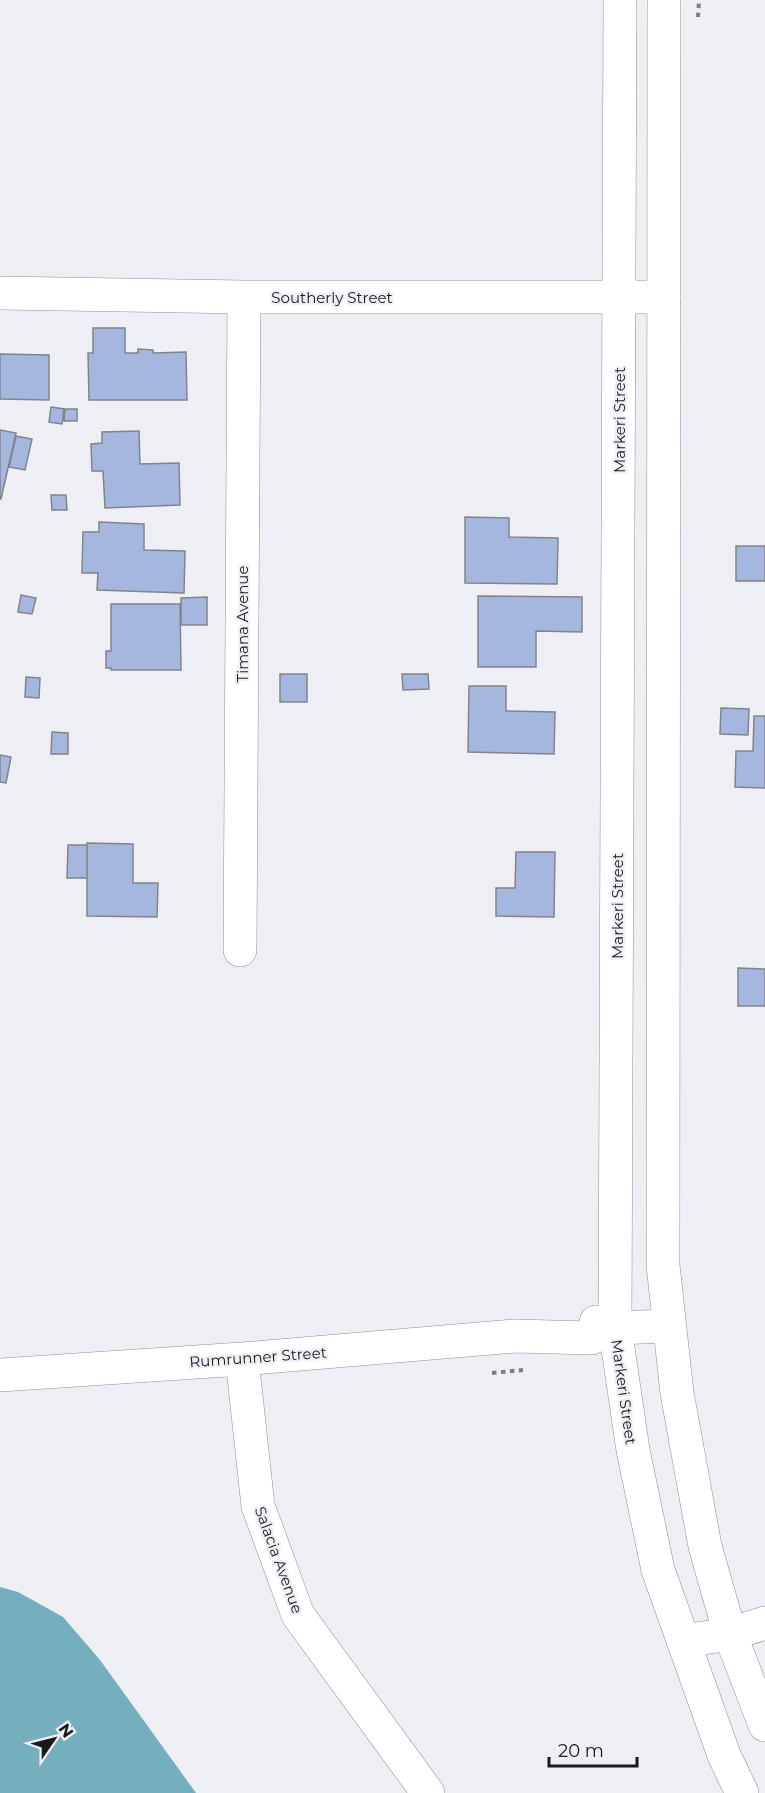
<svg xmlns="http://www.w3.org/2000/svg" width="765" height="1793" font-family="Montserrat,sans-serif">
<style>
.water{fill:#75aebc}
.building{fill:#a5b6df;stroke:#828489;stroke-width:1.5}
.lines{fill:none;stroke-linecap:round;stroke-linejoin:round}
.minor-casing{stroke:#8c8e93;stroke-width:34}
.major-casing{stroke:#8c8e93;stroke-width:34}
.path{stroke:#7c7e81;stroke-width:4;stroke-dasharray:4.5 4.5;stroke-linecap:butt}
.minor{stroke:#fff;stroke-width:33}
.major{stroke:#fff;stroke-width:33}
.labels{text-anchor:middle;dominant-baseline:central;stroke-width:4.5;stroke-linejoin:round;paint-order:stroke}
.street-label{font-size:15px;fill:#191a1c;stroke:#edeff5}
</style>
<rect width="100%" height="100%" fill="#edeff5"/>
<path class="water" d="M0 1587 18 1592 63 1617 100 1660 196 1793H0Z"/>
<path class="building" d="M93 328H125V353H138V349L153 350V353L186 352 187 400H89L88 353H93Z
M0 354 49 355V400L0 399Z
M51 407 64 409 62 424 49 422Z
M65 409H77V421H64Z
M0 430 16 433 1 499H0Z
M139 431 140 464 179 463 180 505 105 508 103 471H92L91 444 102 443V432Z
M16 436 32 439 25 470 9 467Z
M51 495H66L67 510H52Z
M465 517 509 518V537L558 538 557 584 465 583Z
M99 522 144 524V550L185 551 184 593 97 590 98 573H82L83 532H99Z
M736 546H765V581H736Z
M21 595 36 598 32 614 18 612Z
M478 596 582 597V632L536 631V667H478Z
M207 597V625H181V598Z
M111 604H180L181 670H111V668H106V651H111Z
M280 674H307V702H280Z
M402 674H428L429 689 403 690Z
M26 677 40 678 39 698 25 697Z
M469 686H506V711L555 712 554 754 468 752Z
M721 708 749 709 748 735 720 734Z
M754 716H765V788L735 787 736 751H753Z
M52 732 68 733V754H51Z
M0 755 11 757 6 783 0 782Z
M87 843 133 844V883H158L157 917 87 916Z
M68 845H87V878H67Z
M516 852H555L554 917 496 916V888H515Z
M738 968 765 969V1006H738Z"/>
<g class="lines">
<g class="minor-casing">
<path id="minor" d="M0 293 244 297H664
M240 950 244 297
M596 1322 615 1328 669 1326
M242 1359 258 1506 298 1615 428 1793
M0 1375 242 1359 515 1336 591 1338 615 1328
M683 1641 730 1634 765 1623"/>
</g>
<g class="major-casing">
<path id="major" d="M620 0 615 1328 633 1450 658 1570 724 1755 742 1793
M664 0 663 1265 677 1393 705 1546 730 1634 765 1725"/>
</g>
<path class="path" d="M698 17 699 0
M492 1373 523 1370"/>
<use href="#minor" class="minor"/>
<use href="#major" class="major"/>
</g>
<g class="labels">
<g class="street-label">
<text x="332" y="297">Southerly Street</text>
<text transform="translate(619 420) rotate(-90)">Markeri Street</text>
<text transform="translate(242 624) rotate(-90)">Timana Avenue</text>
<text transform="translate(617 906) rotate(-90)">Markeri Street</text>
<text transform="translate(258 1357) rotate(-4)">Rumrunner Street</text>
<text transform="translate(624 1392) rotate(82)">Markeri Street</text>
<text transform="translate(279 1560) rotate(70)">Salacia Avenue</text>
</g>
</g>
<g transform="translate(54 1739) rotate(55)" stroke="#edeff5" stroke-width="4.5" paint-order="stroke">
<path d="M0-4.5L10 22L0 15L-10 22Z" fill="#191a1c"/>
<text y="-9" font-size="16" font-weight="bold" text-anchor="middle" fill="#191a1c">N</text>
</g>
<path d="M549 1757v9h88v-9" fill="none" stroke="#191a1c" stroke-width="3"/>
<text x="558" y="1757" font-size="18" fill="#191a1c" stroke="#edeff5" stroke-width="4.5" paint-order="stroke">20 m</text>
</svg>
